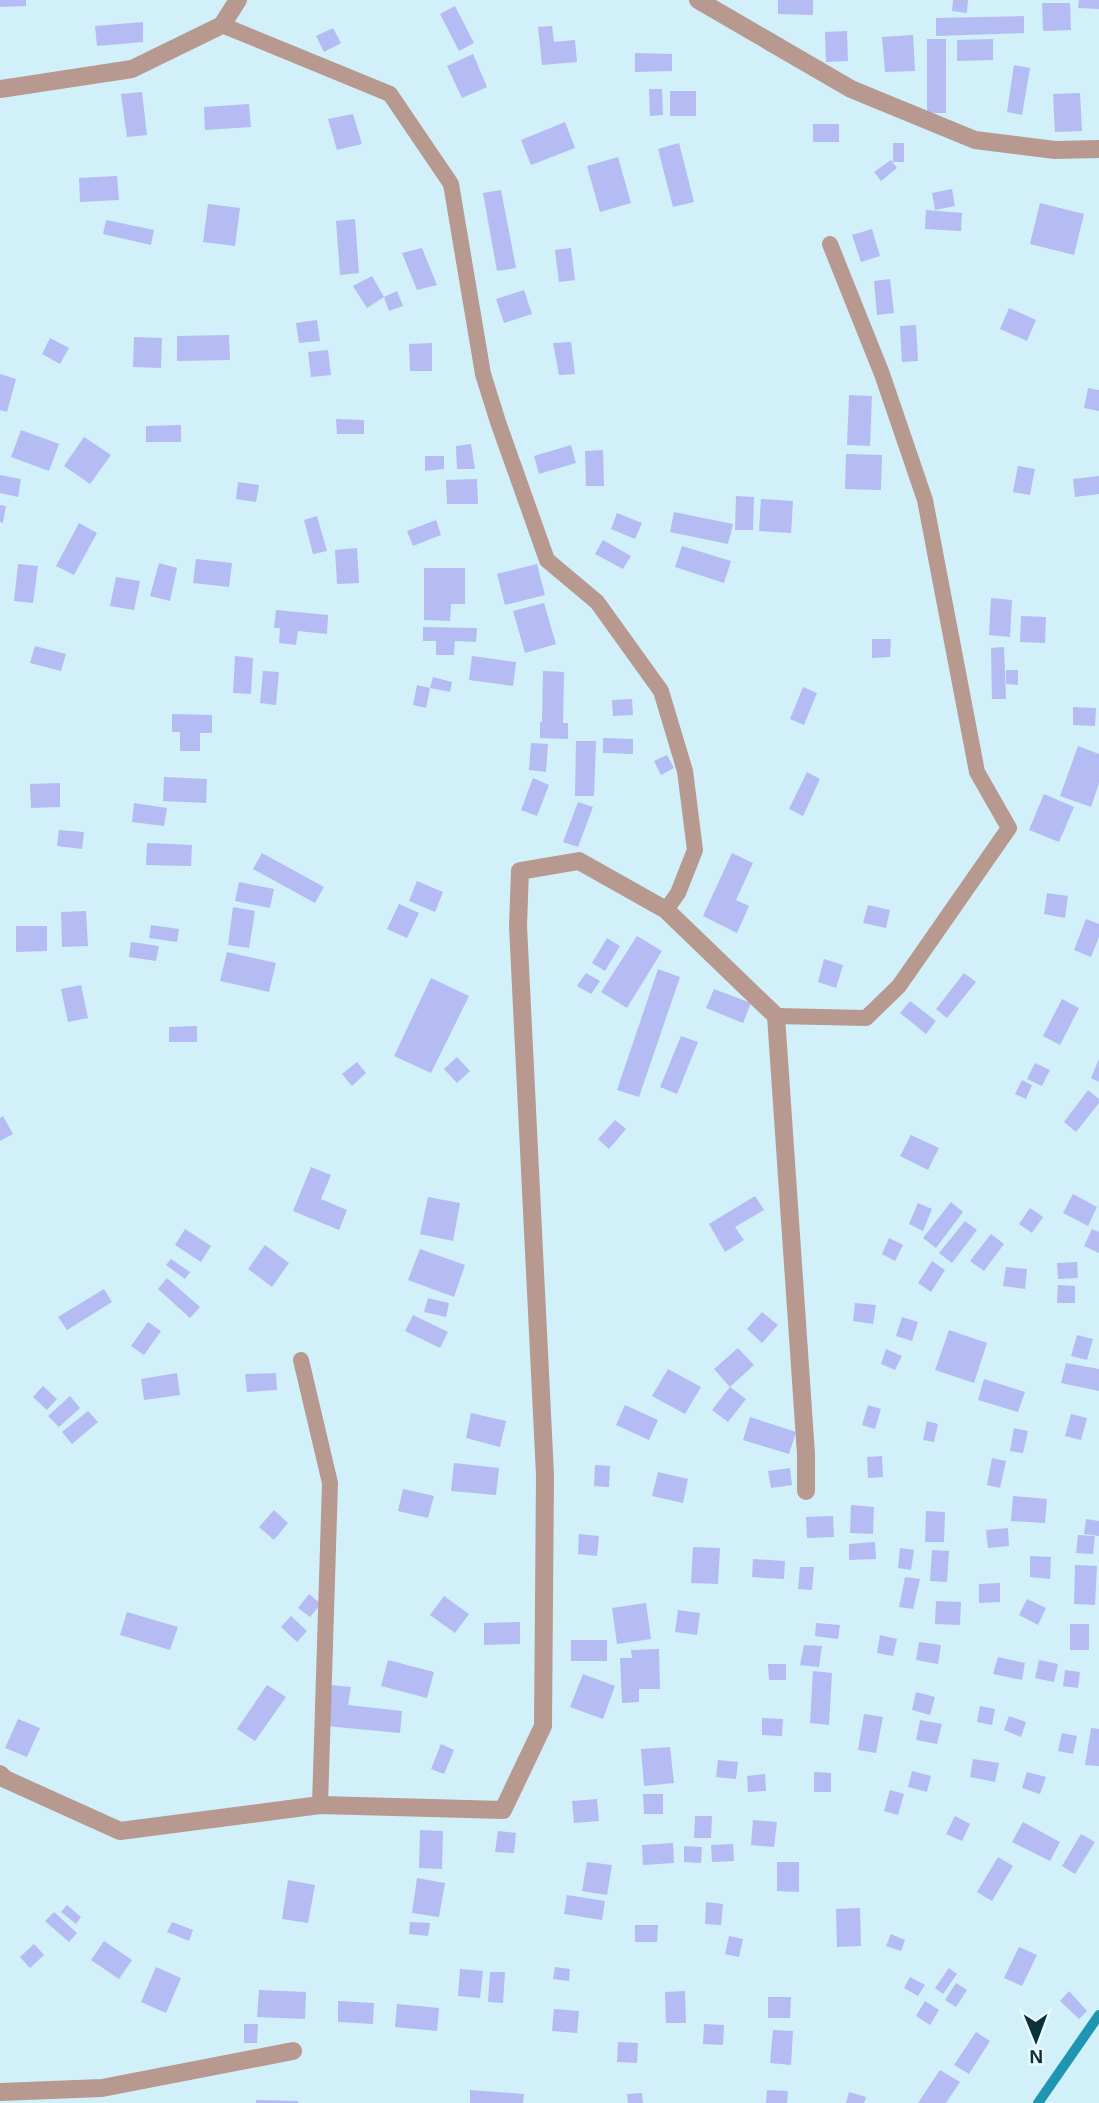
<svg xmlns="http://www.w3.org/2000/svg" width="1099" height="2103" font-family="Helvetica,sans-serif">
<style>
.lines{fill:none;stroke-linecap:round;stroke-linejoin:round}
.stream{stroke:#1e96b1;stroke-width:10}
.building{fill:#b4bcf3}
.lane{stroke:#b7998f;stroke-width:16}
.street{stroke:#b7998f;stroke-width:18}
</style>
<rect width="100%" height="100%" fill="#d1f0f9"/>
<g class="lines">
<path class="stream" d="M1038 2103 1099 2015"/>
</g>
<path class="building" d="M0 0H26V6L0 7Z
M778 0H813V15L778 14Z
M953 0H968L967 13 952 11Z
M1079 0H1099V9L1078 8Z
M1042 3H1070L1071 30 1043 31Z
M455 6 474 43 459 51 440 14Z
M1024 16V33L936 36V18Z
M143 22V42L97 46 95 26Z
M552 26 554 42 575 40 577 62 542 65 538 27Z
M333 28 341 43 324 52 316 36Z
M847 31 848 61 826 62 825 32Z
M913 35 915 71 885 72 882 37Z
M927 39H946V113H927Z
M993 39V60L957 61V40Z
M635 53 672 54V71L635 72Z
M473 54 487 87 462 98 447 66Z
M1014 65 1030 68 1022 115 1007 112Z
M649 89H662L663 115 650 116Z
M670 91H696V116H670Z
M142 92 147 135 127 137 121 94Z
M1080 93 1082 131 1055 132 1053 94Z
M249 104 251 127 205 130 204 107Z
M353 114 362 144 337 150 328 119Z
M565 122 575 148 531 165 521 140Z
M813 124H839V142H813Z
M679 143 694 202 673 207 658 149Z
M893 143H904V162H893Z
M618 157 631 203 600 212 587 166Z
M891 160 897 168 881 181 874 172Z
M117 176 119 200 80 202 79 178Z
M952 189 955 206 935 210 932 193Z
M501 190 516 268 497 271 483 193Z
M1040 203 1084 214 1074 255 1030 244Z
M208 204 240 208 235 246 203 242Z
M926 210 962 213 961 231 925 229Z
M355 219 359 273 340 275 336 221Z
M106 220 154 230 151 245 103 234Z
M872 229 880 256 861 262 852 235Z
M422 248 437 285 417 290 402 253Z
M571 248 575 280 559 282 555 250Z
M372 276 384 297 367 308 353 286Z
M890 279 894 313 877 315 874 281Z
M524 290 532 314 504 323 496 299Z
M397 291 403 306 389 311 384 297Z
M1009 308 1036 320 1027 341 1000 329Z
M317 320 320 341 299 343 296 323Z
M916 325 918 361 902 362 900 326Z
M229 335 230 360 177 361V336Z
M134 337 162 338 161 368 133 367Z
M50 338 69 348 60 364 42 354Z
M571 342 575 374 559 375 553 343Z
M432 343V371H410L409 344Z
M328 350 331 375 311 377 308 352Z
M0 374 16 379 7 412 0 410Z
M1088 388 1099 390V411L1084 408Z
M849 395 872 396 870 446 847 445Z
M336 419 364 420V434H337Z
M181 425V442H146V426Z
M21 430 59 444 49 471 11 457Z
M84 437 111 455 90 484 64 466Z
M471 444 475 469H457L456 446Z
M571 445 576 463 539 474 534 456Z
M603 450 604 486H586L585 451Z
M846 454 882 455 881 490 845 489Z
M425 456H444V469L425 471Z
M1018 466 1035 469 1030 495 1013 492Z
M0 475 21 479 18 497 0 493Z
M1099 476V494L1075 497 1073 479Z
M477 479 478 504H447L446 480Z
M238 482 259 485 256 502 236 499Z
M736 496 754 497 753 530H735Z
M761 499 793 501 791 533 759 531Z
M0 505 6 506 3 523 0 522Z
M674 512 733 524 728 544 670 532Z
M617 513 642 523 635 539 611 529Z
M317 516 327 551 313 554 304 520Z
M436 520 441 535 413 546 407 531Z
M79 523 97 533 74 575 56 566Z
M603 540 631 556 623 569 595 554Z
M682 546 731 561 724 583 675 567Z
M357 548 359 583 337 584 335 550Z
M196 559 232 563 229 587 193 583Z
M159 563 177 568 170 601 150 596Z
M18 564 38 566 33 603 14 601Z
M537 564 545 595 505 605 497 574Z
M424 568H465V604H451L450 621 424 620Z
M116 577 140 581 134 610 110 606Z
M991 598 1012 600 1010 637 989 635Z
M544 603 556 644 525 653 513 611Z
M276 610 328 615 327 634 298 631 296 645 279 643 280 628H274Z
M1021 616 1046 617 1045 643 1020 642Z
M423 627 477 628 476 642 455 641 454 655H436V641H423Z
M872 639H891L890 657 872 658Z
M35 646 66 654 61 671 30 663Z
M1004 647 1006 699H992L991 648Z
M235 656 253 658 251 694 233 693Z
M472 656 516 662 513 686 469 680Z
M1006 670H1018V685L1006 684Z
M263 671 279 672 276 705 260 703Z
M543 671 564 672 563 723H568V739L540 738V722H542Z
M433 677 452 682 450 692 430 688Z
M417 685 430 688 426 708 413 705Z
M803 687 817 693 804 725 790 719Z
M632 699 633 715 613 716 612 700Z
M1073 707 1096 708 1095 726 1073 725Z
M172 714 212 715V733H200V751H180V732H172Z
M603 738 633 739V754L603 753Z
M576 741H596L594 796H575Z
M531 743 548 744 546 772 529 770Z
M1078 746 1099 754V783L1091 807 1060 796Z
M667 755 674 768 661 775 654 761Z
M807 772 820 779 803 816 789 809Z
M164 777 207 779 206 803 163 801Z
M533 778 549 785 537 816 521 810Z
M60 783V807L31 808 30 784Z
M1044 794 1074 807 1059 842 1029 830Z
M578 802 593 807 578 847 563 842Z
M134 803 167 808 164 826 132 822Z
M59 830 84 832 82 849 57 846Z
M147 843 192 845 191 866 146 865Z
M262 853 324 887 315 903 253 869Z
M732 853 753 863 736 900 749 906 737 933 703 916Z
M417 881 443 892 435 912 409 901Z
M239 882 274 889 270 908 235 901Z
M1047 893 1068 896 1065 918 1044 914Z
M399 904 419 913 407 938 387 929Z
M868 905 890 910 886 928 863 923Z
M233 907 255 911 249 948 228 945Z
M86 911 88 946 62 947 61 912Z
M1086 919 1099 924V937L1091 957 1074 950Z
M151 925 179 929 177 942 149 938Z
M16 926H47V951L16 952Z
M637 936 662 951 627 1008 601 992Z
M607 938 620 946 605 971 592 963Z
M131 942 159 946 156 961 129 957Z
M227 952 276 963 269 992 220 981Z
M824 959 843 965 836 988 818 982Z
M658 969 680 977 639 1097 617 1090Z
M586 973 600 981 591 994 577 986Z
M964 973 976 982 947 1018 936 1009Z
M431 978 469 996 431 1073 394 1056Z
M81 985 88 1018 68 1022 61 989Z
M714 989 751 1003 743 1023 706 1008Z
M1062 999 1079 1008 1060 1045 1043 1036Z
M910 1001 936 1021 926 1034 900 1013Z
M197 1026V1042H169V1027Z
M681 1036 698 1042 677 1094 660 1087Z
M457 1057 470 1071 457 1083 444 1069Z
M1099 1059V1082L1091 1078Z
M357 1062 366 1073 352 1086 342 1074Z
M1035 1063 1050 1070 1042 1086 1027 1079Z
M1022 1080 1032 1085 1026 1099 1015 1094Z
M1088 1090 1099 1099V1103L1076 1132 1064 1122Z
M3 1116 13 1134 0 1141V1118Z
M615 1120 626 1129 609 1149 598 1139Z
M911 1135 939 1148 928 1170 900 1156Z
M311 1167 331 1175 321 1199 347 1210 339 1230 293 1211Z
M1073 1194 1097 1207 1088 1226 1063 1213Z
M755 1196 764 1210 735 1227 744 1240 725 1252 709 1224Z
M428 1197 460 1203 453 1241 420 1234Z
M951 1202 963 1212 936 1248 923 1238Z
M918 1203 932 1209 923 1231 909 1224Z
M1030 1208 1043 1217 1032 1233 1019 1224Z
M965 1221 977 1230 952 1263 939 1253Z
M185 1229 211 1246 201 1262 175 1245Z
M1092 1229 1099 1232V1253L1084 1246Z
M991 1234 1004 1244 984 1271 970 1261Z
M889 1238 903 1245 895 1261 882 1254Z
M265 1245 289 1263 272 1287 248 1269Z
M420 1249 465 1265 454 1297 408 1280Z
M171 1259 190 1272 185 1279 166 1265Z
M932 1261 945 1270 931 1292 918 1283Z
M1077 1262 1078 1278 1058 1279 1057 1263Z
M1006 1267 1027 1269 1025 1289 1003 1286Z
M167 1278 200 1307 190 1318 158 1289Z
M1058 1285 1075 1286V1303H1057Z
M104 1289 112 1302 67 1330 58 1317Z
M428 1298 449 1303 446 1317 424 1312Z
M855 1303 876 1305 873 1324 853 1321Z
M762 1312 778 1325 762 1343 747 1329Z
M413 1315 448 1332 440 1348 405 1331Z
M902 1317 918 1322 912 1341 896 1336Z
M148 1322 161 1331 144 1355 131 1346Z
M949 1330 987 1343 974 1383 935 1370Z
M1077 1335 1093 1339 1087 1360 1071 1356Z
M738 1348 754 1365 730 1387 714 1369Z
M886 1349 902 1356 895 1370 881 1364Z
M1066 1363 1099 1369V1391L1061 1383Z
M668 1369 701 1387 685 1414 652 1396Z
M177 1373 180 1395 144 1400 141 1379Z
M276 1373 277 1390 247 1392 245 1374Z
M984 1379 1025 1392 1018 1412 978 1400Z
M43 1386 57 1399 47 1410 33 1397Z
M730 1387 746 1399 728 1422 712 1410Z
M70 1396 80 1408 59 1427 48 1416Z
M625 1405 658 1420 649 1440 616 1425Z
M868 1405 881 1409 875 1429 862 1425Z
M88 1411 98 1422 72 1444 62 1432Z
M471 1413 506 1421 500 1447 466 1438Z
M1071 1414 1087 1418 1081 1440 1065 1436Z
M750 1417 796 1432 789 1454 743 1440Z
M927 1421 938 1424 934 1442 923 1440Z
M1014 1428 1028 1431 1023 1453 1010 1451Z
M882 1456 883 1477 868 1478 867 1457Z
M992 1458 1006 1461 1000 1488 987 1485Z
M454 1463 499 1468 496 1495 451 1491Z
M595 1465 610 1466 609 1487 594 1486Z
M790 1468 792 1485 771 1488 768 1471Z
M658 1472 688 1479 683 1503 652 1496Z
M403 1489 434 1496 428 1518 398 1511Z
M1013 1496 1047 1499 1045 1523 1011 1521Z
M851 1505 874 1507 873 1534 850 1533Z
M274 1510 288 1523 274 1540 259 1527Z
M926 1511 945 1512 944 1542H925Z
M833 1516 834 1537 807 1538 806 1517Z
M1086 1519 1099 1521V1536L1084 1534Z
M1008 1528 1009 1546 988 1548 986 1530Z
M579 1534 599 1536 597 1556 578 1554Z
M1078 1535 1095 1536 1093 1554 1076 1553Z
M875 1542 876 1559 849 1560V1544Z
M693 1547 720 1548 718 1584 691 1583Z
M900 1548 914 1550 911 1570 898 1568Z
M932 1550 949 1551 947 1582 930 1581Z
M1030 1556 1051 1557 1050 1579 1030 1577Z
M753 1559 785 1561 784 1579 752 1577Z
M1075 1565 1097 1566 1095 1605 1074 1604Z
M800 1567H814L812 1590 798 1589Z
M905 1577 920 1579 913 1609 899 1607Z
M1000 1583V1602L979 1603V1584Z
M309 1594 321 1604 310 1617 298 1608Z
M444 1596 469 1614 455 1633 430 1615Z
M1027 1599 1046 1608 1038 1625 1019 1615Z
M936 1601 961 1602 960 1625 935 1624Z
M646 1603 651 1639 617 1644 612 1608Z
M678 1610 700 1613 697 1635 675 1632Z
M127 1612 178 1627 170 1650 120 1635Z
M291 1616 307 1631 297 1642 281 1627Z
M520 1622V1644L484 1645V1623Z
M816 1623 840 1625 838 1639 815 1636Z
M1070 1624H1089V1650H1070Z
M880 1635 897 1639 893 1656 877 1653Z
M571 1640H607V1661H571Z
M919 1642 941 1645 938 1664 916 1660Z
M804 1645 822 1646 819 1667 800 1665Z
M659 1649 660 1689H639V1702L622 1703 620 1658H632L631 1650Z
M998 1657 1025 1663 1022 1680 993 1674Z
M388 1660 434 1672 427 1698 381 1686Z
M1039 1660 1058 1664 1054 1682 1035 1678Z
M768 1664H786V1680H769Z
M1065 1670 1080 1672 1078 1688 1063 1686Z
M813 1671 832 1673 829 1725 810 1723Z
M583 1674 615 1686 603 1719 570 1707Z
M267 1685 286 1697 255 1741 237 1729Z
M330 1685 351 1687 348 1705 402 1711 400 1733 326 1726Z
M916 1692 935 1697 930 1715 912 1710Z
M980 1706 995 1709 992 1725 977 1722Z
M864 1714 883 1717 876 1753 858 1750Z
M1009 1716 1026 1722 1021 1737 1004 1730Z
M762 1718 783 1719 782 1736 762 1735Z
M18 1719 40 1728 27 1757 5 1748Z
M920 1720 942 1724 937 1744 916 1740Z
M1091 1728 1099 1729V1766L1085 1765Z
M1062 1733 1077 1736 1073 1754 1058 1751Z
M441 1744 454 1750 444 1774 431 1769Z
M670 1747 674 1783 644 1786 641 1749Z
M973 1759 999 1763 995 1782 970 1777Z
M718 1760 738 1762 736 1779 716 1777Z
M912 1771 931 1776 927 1792 908 1787Z
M814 1772 831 1773V1792H814Z
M1027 1772 1046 1777 1040 1794 1022 1788Z
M765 1774 766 1791 748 1792 747 1776Z
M890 1790 904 1794 898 1815 884 1811Z
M643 1794H663V1814H644Z
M597 1799 599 1821 574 1823 572 1801Z
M695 1816H712L711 1838H694Z
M955 1816 970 1824 962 1841 946 1834Z
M753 1820 777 1822 774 1847 751 1845Z
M1023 1822 1060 1842 1050 1861 1012 1842Z
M420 1830 443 1831 442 1869 419 1868Z
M498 1831 516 1833 514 1853 495 1852Z
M1081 1834 1095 1842 1075 1874 1062 1866Z
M673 1843 674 1863 643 1865 642 1845Z
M733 1844 734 1861 712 1862 711 1845Z
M684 1846 702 1847 701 1863 684 1862Z
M998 1857 1013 1866 992 1901 977 1892Z
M587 1862 612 1865 607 1895 582 1891Z
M777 1862H799V1892L777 1891Z
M417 1878 445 1883 439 1917 412 1913Z
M288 1880 315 1885 308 1923 282 1919Z
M567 1895 605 1901 602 1920 564 1914Z
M706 1902 723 1904 721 1925 705 1924Z
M67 1905 81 1917 76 1924 61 1912Z
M860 1908 861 1946 837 1947 836 1909Z
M54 1912 77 1933 69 1942 45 1921Z
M172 1922 193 1930 189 1941 167 1932Z
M410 1922 430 1923 428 1936 409 1934Z
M635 1925H658L657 1942H635Z
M891 1934 905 1940 901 1951 886 1946Z
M729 1936 743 1939 739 1957 725 1954Z
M104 1941 132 1960 119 1979 91 1960Z
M34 1944 44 1955 30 1968 20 1957Z
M1019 1947 1037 1955 1022 1986 1004 1978Z
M156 1967 181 1978 166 2013 141 2002Z
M555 1967 570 1969 569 1981 553 1979Z
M949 1968 957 1974 943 1994 935 1988Z
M460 1969 483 1971 480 1998 458 1996Z
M490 1972H505L503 2003 488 2002Z
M910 1977 925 1985 918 1996 904 1988Z
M956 1983 967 1990 956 2007 945 2000Z
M259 1990 306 1992 305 2019 257 2017Z
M685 1991 686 2023H666L665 1992Z
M1069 1991 1087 2011 1079 2019 1060 2001Z
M768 1997H791L790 2018H768Z
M338 2001 374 2003 373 2024 338 2022Z
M925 2001 939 2010 930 2025 916 2016Z
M397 2004 439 2008 437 2031 395 2027Z
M554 2009 579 2011 577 2033 552 2031Z
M244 2024H258L257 2043H244Z
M704 2024 724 2025 723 2045 703 2044Z
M773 2030 793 2031 791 2065 770 2063Z
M976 2032 990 2041 969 2074 954 2065Z
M618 2042 638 2043 637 2063 617 2062Z
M940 2070 960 2082 946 2103H918Z
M470 2090 524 2094 523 2103H470Z
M767 2090 788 2091 787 2103H766Z
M849 2092 866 2097 864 2103H846Z
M642 2093 643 2103H628L627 2094Z
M256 2100 298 2101V2103H256Z"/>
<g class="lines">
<path class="lane" d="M222 25 390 94 451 184 483 374 498 422 547 560 597 602 661 691 685 771 695 850 678 893 666 910
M776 1016 866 1018 899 986 1009 828 977 772 925 500 882 374 830 244
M301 1360 330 1483 320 1805"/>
<path class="street" d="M698 0 851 89 975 140 1055 150 1099 149
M0 89 132 69 222 25 238 0
M0 1774 5 1779 120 1831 320 1805 503 1810 543 1726 545 1475 518 926 520 871 579 861 666 910 776 1016 806 1454V1491
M0 2092 102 2088 293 2051"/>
</g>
<g transform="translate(1036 2040) rotate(179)" stroke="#ebfafe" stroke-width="5" paint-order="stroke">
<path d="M0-5L12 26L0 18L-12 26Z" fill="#0d313a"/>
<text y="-10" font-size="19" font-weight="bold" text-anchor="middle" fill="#0d313a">N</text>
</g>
</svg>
